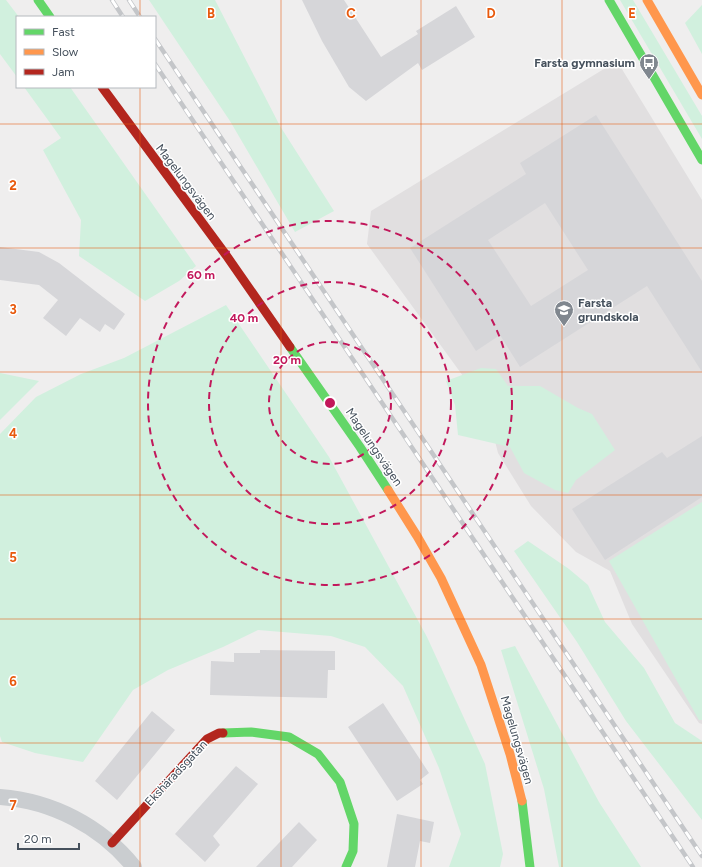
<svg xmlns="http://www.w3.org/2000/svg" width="702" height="867" font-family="Figtree,sans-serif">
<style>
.education{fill:#e1dfe0}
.green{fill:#d1f0de}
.building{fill:#d6d6d9;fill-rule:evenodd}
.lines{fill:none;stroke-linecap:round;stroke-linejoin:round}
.street{stroke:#cacdd0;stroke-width:16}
.fast{stroke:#63d668;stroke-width:9}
.slow{stroke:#ff974d;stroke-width:9}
.jam{stroke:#b3261e;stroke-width:9}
.rail-casing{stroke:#c4c6c9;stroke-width:4.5}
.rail{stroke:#fff;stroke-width:3;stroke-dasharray:9;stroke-linecap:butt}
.grid{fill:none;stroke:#e8590c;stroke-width:1;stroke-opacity:0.55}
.ring{fill:none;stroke:#c2185b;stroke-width:2;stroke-dasharray:7 5}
.labels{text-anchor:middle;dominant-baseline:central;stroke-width:3;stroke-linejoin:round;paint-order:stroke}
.poi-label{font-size:12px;font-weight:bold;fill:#45505c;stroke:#fff;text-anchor:end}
.street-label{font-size:12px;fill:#45505c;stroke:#fff}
.grid-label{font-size:13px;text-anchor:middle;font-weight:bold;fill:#e8590c;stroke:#fff;stroke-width:3;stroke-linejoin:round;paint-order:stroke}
.centre{fill:#c2185b;stroke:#fff;stroke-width:2}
.ring-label{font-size:12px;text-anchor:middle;font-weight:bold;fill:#c2185b;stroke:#fff;stroke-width:3;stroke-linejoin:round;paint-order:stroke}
</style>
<rect width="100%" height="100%" fill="#efeeee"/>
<path class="education" d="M617 61 702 200V724L699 723 632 624 610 571 576 552 531 506 498 453 487 409 367 244 371 211Z"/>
<path class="green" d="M0 0H6L19 17H17V77L0 54Z
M149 0H215L280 126 334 211 295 232 230 121Z
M620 0H633L702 116V139Z
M702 5V54L685 23Z
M24 87H70L196 266 179 281 145 301 79 256 81 220 43 150 61 138Z
M226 305 329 457 427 637 485 764 503 854 500 867H449L461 834 439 768 403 686 365 647 331 636 258 630 223 647 168 670 133 690 83 762 35 753 2 742 0 736V434L36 397 81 374 124 358Z
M481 368 496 369 508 386H540L578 408 592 414 615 450 576 480 568 493 555 490 524 473 510 447 458 435 455 405 446 381Z
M0 373 39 381 0 420Z
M702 502V720H699L609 561Z
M528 541 569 569 588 585 605 622 644 668 675 723 702 741V820L626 721 577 642 514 551Z
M515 646 599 802 641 867H559L544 789 501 650Z"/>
<path class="building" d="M302 0H344L381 57 418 34 416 31 456 6 475 37 422 70 418 63 366 101 349 87 322 41Z
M596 115 702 281V372L647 286 520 367 500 335 476 351 410 248 526 174 520 163ZM545 203 588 270 531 306 488 240Z
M0 247 39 252 59 263 125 314 114 330 105 324 100 332 80 318 66 336 43 318 58 300 39 285 0 280Z
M702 436V497L605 560 572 509 662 452 667 458Z
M260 650 335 651V670H328L327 698 210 695 211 661 234 662V653H260Z
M383 703 429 773 420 780 423 784 397 801 348 727Z
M152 711 175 730 117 800 95 781Z
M236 766 258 784 213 836 220 845 205 862 175 834Z
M397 814 434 822 430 843 420 841 415 867H387Z
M299 822 317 840 292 867H256Z"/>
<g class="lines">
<path class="street" d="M0 797C52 801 101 826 134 867"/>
<path class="fast" d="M38 0 50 17
M609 0 702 160
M290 347 360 447 388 490
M223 733 251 732 289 737 318 754 340 782 354 824 353 851 346 867
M522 801 530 867"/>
<path class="slow" d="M647 0 702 95
M388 490 417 536 441 578 481 665 510 754 522 801"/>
<path class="jam" d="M102 87 226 255 290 347
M112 843 207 739 219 733H223"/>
<g class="rail-casing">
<path id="rail" d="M112 0 123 17
M129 0 140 17
M155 39 702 856
M155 64 693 867"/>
</g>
<use href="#rail" class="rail"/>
</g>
<path class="grid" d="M140 0V17M281 0V867M421 0V867M562 0V867M140 87V867M0 124H702M0 248H702M0 372H702M0 495H702M0 619H702M0 743H702"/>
<g class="ring">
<circle cx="330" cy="403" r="61"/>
<circle cx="330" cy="403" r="121"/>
<circle cx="330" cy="403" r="182"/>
</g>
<defs>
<g id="bus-pin" transform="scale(1)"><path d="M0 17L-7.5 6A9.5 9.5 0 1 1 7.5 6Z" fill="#80878f" stroke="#fff"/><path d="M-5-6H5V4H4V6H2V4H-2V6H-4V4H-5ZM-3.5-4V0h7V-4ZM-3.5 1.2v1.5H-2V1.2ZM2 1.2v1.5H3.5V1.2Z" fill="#fff"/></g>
<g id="school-pin" transform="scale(1)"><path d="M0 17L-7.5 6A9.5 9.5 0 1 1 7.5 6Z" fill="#80878f" stroke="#fff"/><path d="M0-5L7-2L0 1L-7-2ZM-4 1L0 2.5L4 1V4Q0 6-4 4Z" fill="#fff"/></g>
</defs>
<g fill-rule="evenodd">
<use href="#bus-pin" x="649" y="63"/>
<use href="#school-pin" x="564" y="310"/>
</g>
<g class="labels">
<g class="poi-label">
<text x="635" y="63">Farsta gymnasium</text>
<text x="578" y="303" text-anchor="start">Farsta<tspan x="578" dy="14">grundskola</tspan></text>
</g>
<g class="street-label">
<text transform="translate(186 182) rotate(53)">Magelungsvägen</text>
<text transform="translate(374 447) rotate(56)">Magelungsvägen</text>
<text transform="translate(517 740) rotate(74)">Magelungsvägen</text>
<text transform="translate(176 773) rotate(-47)">Ekshäradsgatan</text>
</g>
</g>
<g class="grid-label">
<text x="211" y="18">B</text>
<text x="351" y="18">C</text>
<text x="491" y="18">D</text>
<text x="632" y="18">E</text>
<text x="13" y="190">2</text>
<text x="13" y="314">3</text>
<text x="13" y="438">4</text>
<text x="13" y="562">5</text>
<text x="13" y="686">6</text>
<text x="13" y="810">7</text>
</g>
<circle cx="330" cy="403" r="6" class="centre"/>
<g class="ring-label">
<text x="201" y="279">60 m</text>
<text x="244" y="322">40 m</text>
<text x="287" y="364">20 m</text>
</g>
<rect x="16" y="16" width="140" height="72" fill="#ffffff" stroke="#b5b9be"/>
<rect x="24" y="29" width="20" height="6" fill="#63d668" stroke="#b5b9be"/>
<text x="52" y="36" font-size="12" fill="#45505c">Fast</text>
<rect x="24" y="49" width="20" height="6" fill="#ff974d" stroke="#b5b9be"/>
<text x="52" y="56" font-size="12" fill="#45505c">Slow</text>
<rect x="24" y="69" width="20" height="6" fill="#b3261e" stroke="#b5b9be"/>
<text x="52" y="76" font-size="12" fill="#45505c">Jam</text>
<path d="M18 843v6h61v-6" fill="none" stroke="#45505c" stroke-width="2"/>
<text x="24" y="843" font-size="12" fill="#45505c" stroke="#ffffff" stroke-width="3" paint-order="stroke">20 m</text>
</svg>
